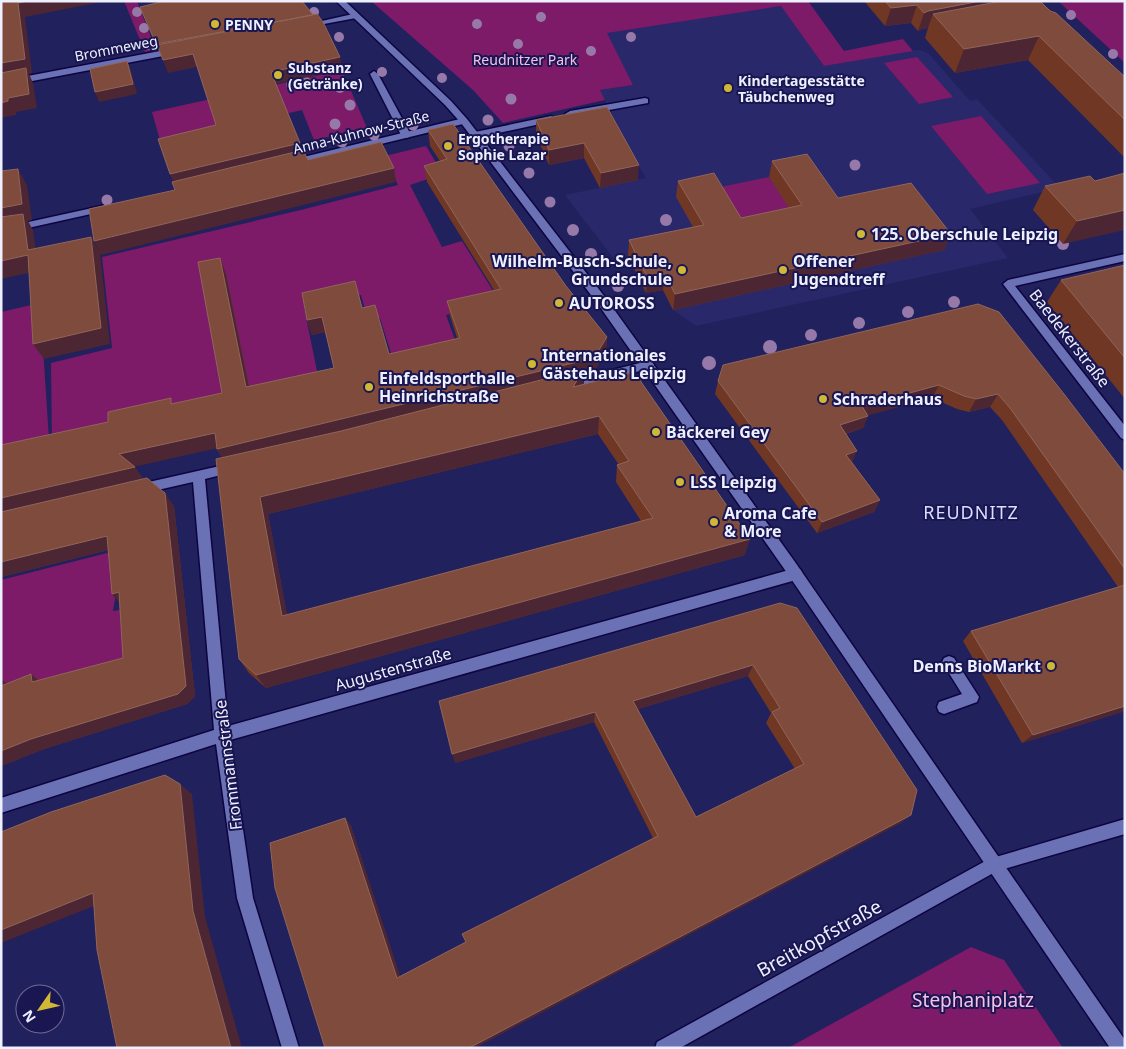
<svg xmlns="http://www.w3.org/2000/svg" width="1126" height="1049" font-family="'Noto Sans',sans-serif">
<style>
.built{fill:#28286b}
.green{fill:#7d1b69}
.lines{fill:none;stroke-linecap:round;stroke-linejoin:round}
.service-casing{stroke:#0e0440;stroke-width:3}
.minor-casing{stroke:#0e0440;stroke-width:3}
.tertiary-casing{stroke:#0e0440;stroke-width:3}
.service{fill:#6a71b5;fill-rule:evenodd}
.minor{fill:#6a71b5;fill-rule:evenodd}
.tertiary{fill:#6a71b5;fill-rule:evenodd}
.tree{fill:#9679a8}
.wall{fill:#713725;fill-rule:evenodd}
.shaded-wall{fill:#4c2632}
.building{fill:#7f4b3d;stroke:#90655b;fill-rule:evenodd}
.poi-dot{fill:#d0b736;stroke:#191651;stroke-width:2}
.labels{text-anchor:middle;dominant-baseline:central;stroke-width:4;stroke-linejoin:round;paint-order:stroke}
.far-poi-label{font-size:14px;font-weight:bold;fill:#edf0ff;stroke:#191651;text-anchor:start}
.far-street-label{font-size:14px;fill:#edf0ff;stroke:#191651}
.far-park-label{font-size:14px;fill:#f6c1e6;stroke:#191651}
.poi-label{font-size:16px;font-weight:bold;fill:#edf0ff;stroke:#191651;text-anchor:start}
.street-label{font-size:16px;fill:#edf0ff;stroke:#191651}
.neighbourhood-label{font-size:18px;letter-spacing:1px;fill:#dadffd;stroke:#191651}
.near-street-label{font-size:19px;fill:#edf0ff;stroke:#191651}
.near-park-label{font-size:19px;fill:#f6c1e6;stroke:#191651}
</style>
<rect width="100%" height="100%" fill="#21215d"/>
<path class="built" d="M781 6 824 66 906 51 921 50 929 54 970 101 977 99 1060 188 970 209 1008 258 696 326 673 310 663 290 646 293 628 257 614 259 565 195 646 178 632 155 600 90 633 85 606 33Z"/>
<path class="green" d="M124 1H137L156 50 145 52Z
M371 1H808L844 51 903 39 913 51 824 66 781 6 607 33 633 85 600 90 605 100 503 123 473 90Z
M1058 1H1125V63Z
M917 57 953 97 919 104 884 63Z
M342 70 367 128 314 140 302 110 255 121 163 151 152 112Z
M981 116 1040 183 987 194 931 126Z
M426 146 443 174 410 185 442 247 462 241 500 302 446 315 458 348 394 363 380 318 368 320 361 295 304 307 319 381 52 447 51 363 112 348 102 257 301 210 398 185 385 156Z
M769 177 799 221 701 241 693 226 729 218 711 189Z
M40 303 52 485 1 496V312Z
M123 549 113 611 126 609 130 668 18 691 1 688V580Z
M971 947 1004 960 1063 1048H788Z"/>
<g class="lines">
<g class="service-casing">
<path id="service" d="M374 71 378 74 411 135 409 137 406 138 401 135 370 74Z
M645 98 648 99V103L570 117 565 114 570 111Z
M551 116 556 119 554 121 475 138 470 135 475 132Z
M949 656 954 658 979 697 977 702 944 714 939 712 937 707 939 702 962 694 942 662 944 658Z"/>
</g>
<g class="minor-casing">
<path id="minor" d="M353 14H356V18L308 27 304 25Z
M176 48 180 51 179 53 1 87V81Z
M464 118 467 119V123L291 166 286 163 291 160Z
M106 205 109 206V210L1 234V228Z
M1125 254V261L1015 286 1125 426V440L1121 438 1003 284 1008 280Z
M648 361 652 362 654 365 652 368 568 389 562 385 568 381Z
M233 463 237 465 239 468 237 471 205 479 228 726 796 568 801 570 802 574 801 578 796 580 230 740 253 898 299 1048H282L237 898 216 744 1 813V798L214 730 193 482 140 494 136 493 134 489 136 485 140 484Z
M1125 819V834L997 871 680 1048H655L657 1042 989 859Z"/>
</g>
<g class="tertiary-casing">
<path id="tertiary" d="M336 1H345L451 101 467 119 608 301 795 562 1125 1040V1048H1110L785 570 600 307 461 123 445 105Z"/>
</g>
<use href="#service" class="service"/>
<use href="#minor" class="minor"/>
<use href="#tertiary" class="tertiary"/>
</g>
<g class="tree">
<circle cx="137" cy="12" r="5"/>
<circle cx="314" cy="12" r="5"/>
<circle cx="1071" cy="15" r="5"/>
<circle cx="541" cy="17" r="5"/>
<circle cx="477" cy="24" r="5"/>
<circle cx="144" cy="28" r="5"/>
<circle cx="339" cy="37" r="5"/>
<circle cx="631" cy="37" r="5"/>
<circle cx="518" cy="44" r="5"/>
<circle cx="148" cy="45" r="5"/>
<circle cx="591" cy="51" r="5"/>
<circle cx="1113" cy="54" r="5"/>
<circle cx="382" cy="72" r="5"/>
<circle cx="442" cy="78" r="5"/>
<circle cx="306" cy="82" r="5"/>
<circle cx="291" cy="85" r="5"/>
<circle cx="340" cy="88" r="5"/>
<circle cx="511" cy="99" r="5.5"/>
<circle cx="350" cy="105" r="5.5"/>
<circle cx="488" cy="120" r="5.5"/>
<circle cx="335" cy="124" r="5.5"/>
<circle cx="413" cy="125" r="5.5"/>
<circle cx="374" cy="135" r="5.5"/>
<circle cx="342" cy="142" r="5.5"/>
<circle cx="509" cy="146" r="5.5"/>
<circle cx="855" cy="165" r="5.5"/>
<circle cx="529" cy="173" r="5.5"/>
<circle cx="107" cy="200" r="5.5"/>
<circle cx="550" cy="202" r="5.5"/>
<circle cx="666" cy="220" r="6"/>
<circle cx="573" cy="230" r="6"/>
<circle cx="1063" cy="244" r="6"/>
<circle cx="591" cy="254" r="6"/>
<circle cx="618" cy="286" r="6"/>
<circle cx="954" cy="302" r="6"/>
<circle cx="908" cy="312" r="6"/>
<circle cx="859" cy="323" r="6"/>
<circle cx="811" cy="335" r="6"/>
<circle cx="770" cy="347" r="7"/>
<circle cx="709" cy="363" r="7"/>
</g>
<path class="wall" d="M864 1H1040L1125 77V158L1028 60 955 73 925 38 928 28 922 29 918 31 911 23 885 26Z
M607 107 638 180 600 188 584 158 549 165 536 135V120Z
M428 130 566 286 607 337 606 352 593 373 584 375V384L745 555 266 688 249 673 239 659 222 458 216 448 134 466 143 479 174 506 195 696 187 704 44 749 1 766V679L7 684 31 674 39 680 123 658 119 602 108 550 1 577 108 422 174 403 222 393 220 258 226 274 249 386 334 368 325 332 312 335 307 320 362 308 389 354 457 338 450 316 447 301 494 290 427 182 424 166 440 161 430 146ZM598 434 619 465H617L616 482 641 521 287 615 268 514Z
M772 161 838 198 951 234 944 250 673 310 663 290 646 293 628 256 629 240 693 227 676 197 678 181 741 218 789 208 769 177Z
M1125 173 1063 244 1033 210 1045 186 1095 181Z
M1125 265V399L1047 302 1061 280Z
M978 304 1125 474V711L1022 743 963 641 971 631 1118 587 1002 420 990 407 969 412 957 409 932 398 868 415V416L863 428 846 434 852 462 880 500 874 512 817 533 715 394 718 381Z
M780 603 901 823 325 1048 345 818 351 826 400 977 466 942 653 838 594 722 455 763ZM748 676 771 713 766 723 795 769 696 817 638 709Z"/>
<path class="shaded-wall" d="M28 1H106L25 17 32 73 29 74 33 83 37 108 16 112V115L1 118V63L18 3Z
M981 1H1020L933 14 928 28 922 29 918 31 924 13 928 11Z
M917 5 911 23 885 26 891 8Z
M313 15 314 19 158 49 156 44Z
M1039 36 1028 60 955 73 964 49Z
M193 54 197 67 168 73 163 60Z
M340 57 343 70 275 84 271 72Z
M127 61 131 71 137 94 99 102 95 92Z
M300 143 304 155 175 186 170 174Z
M584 143V158L549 165V150Z
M639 165 638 180 600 188 601 173Z
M394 168 396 182 101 255 94 241Z
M18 169 27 185 32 220 28 221 33 230 38 266 1 226V208Z
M1125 210V230L1063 244 1077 221Z
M951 234 944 250 673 310 675 294Z
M91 237 100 253 110 344 44 359 33 344Z
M28 255 38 271 1 279V261Z
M220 258 226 274 252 402 246 387Z
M665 274 663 290 646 293 647 277Z
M322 317 326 332 312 335 307 320Z
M607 337 606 352 593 373 584 375V387L224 462 217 449Z
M939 385 932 398 857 418 862 406Z
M998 394 990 407 969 412 976 399Z
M599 416 598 434 268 514 290 630 282 616 260 497Z
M868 416 863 428 835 437 840 425Z
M215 433 222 447 129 468 119 454Z
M857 451 852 463 846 455Z
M135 467 144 481 1 514V498Z
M165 493 174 506 195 696 187 704 44 749 1 766V751L31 739 178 694Z
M880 500 874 512 817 533 822 522Z
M107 536 117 548 1 577V562Z
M750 539 745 555 266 688 256 675Z
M119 592 122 606 112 594Z
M753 665 748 676 631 711 633 701Z
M31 674 44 685 32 682Z
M1 679 13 688 1 687Z
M1125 706V711L1022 743 1033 735Z
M595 712 594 722 455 763 452 754Z
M180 784 192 794 205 917 242 1048H231L193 911Z
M911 815 901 823 475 1048H469Z
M345 818 351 826 402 982 397 978Z
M93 893 109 900 1 943V930Z"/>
<path class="building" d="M1 1H28L18 3 25 59 1 63Z
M165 1H302L313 15 156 44 140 7Z
M885 1H981L928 11 924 13 917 5 891 8Z
M1002 1H1040L1050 11 1056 13 1125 77V120L1039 36 964 49 933 14Z
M317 14 323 22 340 57 271 72 300 143 170 174 158 139 216 125 193 54 163 60 157 45Z
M127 61 133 84 95 92 90 69Z
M26 68 29 94 8 98V101L1 103V73Z
M607 107 639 165 601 173 584 143 549 150 536 120Z
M453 124 566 286 607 337 594 358 217 449 215 433 119 454 135 467 1 498V445L108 422V412L171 398V404L222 393 198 262 220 258 246 387 334 368 322 317 307 320 302 293 355 281 362 308 375 305 389 354 460 338 447 301 501 289 424 166 447 159 428 130Z
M381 142 394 168 94 241 89 209 175 190 172 182 303 150 308 160Z
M807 154 838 198 911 183 951 234 675 294 665 274 647 277 629 240 704 225 678 181 714 173 741 218 802 205 772 161Z
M18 169 22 204 1 208V171Z
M1125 173V210L1077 221 1045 186 1090 176 1095 181Z
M23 214 28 250 91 237 101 328 33 344 28 255 1 261V217Z
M1125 265V358L1061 280Z
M978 304 999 312 1064 394 1125 474V569L1010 408 998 394 976 399 964 396 939 385 862 406 868 416 840 425 857 451 846 455 880 500 822 522 718 381 723 365Z
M584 369 573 387 628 373 637 376 750 539 256 675 239 659 216 459 341 431ZM599 416 629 461 617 465 653 518 282 616 260 497Z
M147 478 165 493 186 686 178 694 31 739 1 751V686L31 674 32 682 123 658 119 592 112 594 107 536 1 562V512Z
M1125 585V706L1033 735 971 631Z
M780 603 797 608 917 790 911 815 469 1048H325L275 888 270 843 345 818 397 978 466 942 462 934 658 836 595 712 452 754 439 701ZM753 665 780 708 772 712 804 764 696 817 633 701Z
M165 775 180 784 193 911 231 1048H117L97 950 93 893 1 930V832L51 812Z"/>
<g class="poi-dot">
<circle cx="215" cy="24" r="5"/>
<circle cx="278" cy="75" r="5"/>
<circle cx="728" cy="88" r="5"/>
<circle cx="448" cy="146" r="5"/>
<circle cx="861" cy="234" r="5"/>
<circle cx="682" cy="270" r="5"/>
<circle cx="783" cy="270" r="5"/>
<circle cx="559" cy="303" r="5"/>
<circle cx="532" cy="364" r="5"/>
<circle cx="369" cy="387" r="5"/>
<circle cx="823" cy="399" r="5"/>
<circle cx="656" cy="432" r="5"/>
<circle cx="680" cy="482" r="5"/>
<circle cx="714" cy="522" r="5"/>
<circle cx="1051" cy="666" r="5"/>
</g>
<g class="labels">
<g class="far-poi-label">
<text x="225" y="24">PENNY</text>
<text x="288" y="67">Substanz<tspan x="288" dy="16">(Getränke)</tspan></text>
<text x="738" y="80">Kindertagesstätte<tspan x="738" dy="16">Täubchenweg</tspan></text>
<text x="458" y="138">Ergotherapie<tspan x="458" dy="16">Sophie Lazar</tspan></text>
</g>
<g class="far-street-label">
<text transform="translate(116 48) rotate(-11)">Brommeweg</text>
<text transform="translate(361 132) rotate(-14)">Anna-Kuhnow-Straße</text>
</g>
<g class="far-park-label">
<text x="525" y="59">Reudnitzer Park</text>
</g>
<g class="poi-label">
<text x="871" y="234">125. Oberschule Leipzig</text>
<text x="672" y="261" text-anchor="end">Wilhelm-Busch-Schule,<tspan x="672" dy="18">Grundschule</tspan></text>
<text x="793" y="261">Offener<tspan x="793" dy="18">Jugendtreff</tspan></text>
<text x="569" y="303">AUTOROSS</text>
<text x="542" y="355">Internationales<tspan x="542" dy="18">Gästehaus Leipzig</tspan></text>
<text x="379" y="378">Einfeldsporthalle<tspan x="379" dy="18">Heinrichstraße</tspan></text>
<text x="833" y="399">Schraderhaus</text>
<text x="666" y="432">Bäckerei Gey</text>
<text x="690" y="482">LSS Leipzig</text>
<text x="724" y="513">Aroma Cafe<tspan x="724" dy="18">&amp; More</tspan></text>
<text x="1041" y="666" text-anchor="end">Denns BioMarkt</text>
</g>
<g class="street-label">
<text transform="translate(1070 338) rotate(52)">Baedekerstraße</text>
<text transform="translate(393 669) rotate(-16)">Augustenstraße</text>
<text transform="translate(228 765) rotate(-97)">Frommannstraße</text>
</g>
<g class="neighbourhood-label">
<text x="971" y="512">REUDNITZ</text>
</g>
<g class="near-street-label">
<text transform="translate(819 938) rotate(-29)">Breitkopfstraße</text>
</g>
<g class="near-park-label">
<text x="973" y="1000">Stephaniplatz</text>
</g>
</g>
<rect width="1126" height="1049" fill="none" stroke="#edf0ff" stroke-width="5"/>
<g transform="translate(40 1009) rotate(236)"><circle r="24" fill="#191651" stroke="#6e6d97"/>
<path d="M0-4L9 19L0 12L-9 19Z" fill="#d0b736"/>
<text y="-8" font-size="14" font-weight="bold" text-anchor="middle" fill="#edf0ff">N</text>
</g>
</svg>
